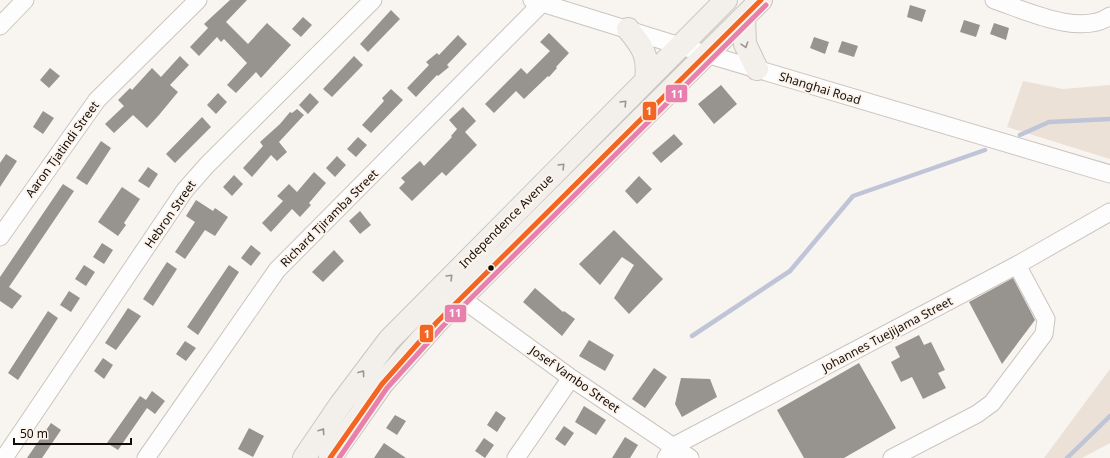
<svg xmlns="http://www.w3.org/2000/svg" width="1110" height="458" font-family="'Noto Sans',sans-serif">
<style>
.green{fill:#ece1d6}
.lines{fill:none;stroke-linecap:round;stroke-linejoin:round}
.stream{stroke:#bfc4d7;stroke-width:4.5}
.building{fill:#97938e}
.minor-casing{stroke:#cac5bf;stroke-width:19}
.secondary-casing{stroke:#cac5bf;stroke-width:24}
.minor{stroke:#fefdfd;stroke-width:17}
.secondary{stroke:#f3f0ec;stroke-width:22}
.bus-1-casing{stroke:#fcf4ec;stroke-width:8}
.bus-2-casing{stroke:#fcf4ec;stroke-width:8}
.bus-1{stroke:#f26522;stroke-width:5}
.bus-2{stroke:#e87fac;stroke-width:5}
.oneway{stroke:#9a9590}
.bus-dot{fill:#140d07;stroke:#fcf4ec;stroke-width:1.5}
.labels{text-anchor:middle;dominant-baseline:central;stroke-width:4;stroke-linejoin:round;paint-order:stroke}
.street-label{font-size:12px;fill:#140d07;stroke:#fcf4ec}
.line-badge{stroke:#fcf4ec;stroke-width:1.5}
.badge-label{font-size:11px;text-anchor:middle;font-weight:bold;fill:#fff}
</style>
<rect width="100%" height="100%" fill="#f8f4f0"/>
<path class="green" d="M1023 81 1063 89 1110 85V159L1007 127Z
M1110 369V443L1082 458H1044Z"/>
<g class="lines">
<path class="stream" d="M1020 135 1049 122 1110 119
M692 336 790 271 853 196 985 150
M1067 458 1110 416"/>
</g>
<path class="building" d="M230 0H247L226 22 248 44 267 23 291 45 261 78 256 72 236 93 227 85 247 63 224 39 221 42 217 37 199 56 190 47 208 28 204 24Z
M910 5 926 10 922 22 907 17Z
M391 10 400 19 368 52 360 44Z
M303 17 312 25 301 37 292 29Z
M964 20 980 25 976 37 960 32Z
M994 23 1009 28 1006 40 990 34Z
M549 33 569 53 556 67 557 68 549 77 548 76 524 99 516 91 494 113 485 104 521 68 527 74 550 51 540 42Z
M458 35 467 44 447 65 449 67 438 76 437 75 416 97 407 88 429 65 426 62 437 53 439 55Z
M814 37 829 42 825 54 810 48Z
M842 41 858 46 854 57 838 52Z
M180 56 189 65 170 85 178 92 159 115 147 128 133 115 114 133 105 124 124 106 118 100 130 88 132 90 152 68 161 77Z
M354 56 363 65 332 97 323 89Z
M50 68 60 76 49 88 40 80Z
M721 85 737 104 714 124 698 104Z
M391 89 403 100 371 133 362 125 384 101 382 98Z
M218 93 227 102 216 114 207 105Z
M310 93 319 102 308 114 299 105Z
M463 107 476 121 465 132 477 145 446 176 442 172 412 201 399 188 405 182 401 178 420 161 424 166 452 137 451 136 457 129 449 120Z
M297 109 304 115 279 142 287 152 277 161 271 155 252 177 243 168 263 146 260 142 280 124 290 112 292 113Z
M43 111 54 118 43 134 33 127Z
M202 117 211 127 175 163 166 154Z
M674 134 683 144 661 163 652 153Z
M358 137 367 145 356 157 347 149Z
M101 141 111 148 87 185 76 178Z
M6 154 17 161 0 187V163Z
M337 156 346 165 335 177 326 168Z
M148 167 158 174 149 188 138 181Z
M314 172 326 183 309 203 311 205 300 217 292 209 271 232 262 223 283 201 277 196 289 184 297 192Z
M234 175 243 184 232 196 223 187Z
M639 176 652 189 637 204 625 191Z
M63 184 74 191 9 287 22 296 12 309 0 301V277Z
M122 187 140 199 124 223 126 225 118 236 98 222Z
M196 200 213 211 215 208 228 217 215 236 205 230 185 259 175 252 195 222 186 216Z
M360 211 371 225 360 234 349 221Z
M614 230 663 279 629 314 614 298 634 265 622 257 600 285 579 264Z
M102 243 113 250 104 264 93 257Z
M251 245 261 253 251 266 241 258Z
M334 250 344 261 323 282 312 272Z
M167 262 177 269 153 306 143 299Z
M84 265 95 272 86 286 75 279Z
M229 265 239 272 198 335 187 327Z
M1013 278 1035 320 1002 364 969 302Z
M535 288 563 312 564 311 575 319 562 336 523 302Z
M69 291 80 298 71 312 60 305Z
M128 308 141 316 116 350 105 343Z
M48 311 58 318 18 380 8 373Z
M919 335 924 345 931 342 945 370 938 373 946 388 923 399 912 377 901 382 891 362 900 357 895 347Z
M589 340 614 355 605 371 579 356Z
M185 341 196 348 186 361 176 354Z
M103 358 113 365 104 379 94 371Z
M859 363 896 428 844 458H804L777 410Z
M654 368 667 377 645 408 632 399Z
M681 378 710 379 717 397 682 417 675 404Z
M152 391 165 401 155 414 147 408 118 450 107 443 140 396 146 400Z
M584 406 606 420 596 435 575 422Z
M496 411 506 418 497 432 487 425Z
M395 415 406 421 397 435 386 428Z
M51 423 61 430 42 458H27Z
M564 426 574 433 565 446 555 439Z
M249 428 264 436 253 457 238 449Z
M625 437 638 445 630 458H612Z
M484 438 494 445 485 458 475 451Z
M384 443 406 458H374Z"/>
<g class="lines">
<g class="minor-casing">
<path id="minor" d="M532 0 706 54 1110 174
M994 0C1025 10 1080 37 1110 16
M0 26 25 0
M0 237 97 100 198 0
M461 298 571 378 690 458
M4 458 185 190 207 165 373 0
M146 458 277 270 542 3
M516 458 571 378
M666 458 674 446 1017 265 1110 212
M892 458 977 414 992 403 1044 334 1046 319 1017 265"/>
</g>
<g class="secondary-casing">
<path id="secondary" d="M744 17 745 44 757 69
M628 29C643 47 649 56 646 80
M304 458 340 405 389 340 726 0
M330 458 382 384 437 322 761 0"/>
</g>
<use href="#minor" class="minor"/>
<use href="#secondary" class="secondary"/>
<g class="bus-1-casing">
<path id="bus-1" d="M330 458 382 384 437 322 761 0"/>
</g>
<g class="bus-2-casing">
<path id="bus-2" d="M339 458 387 388 442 327 766 5"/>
</g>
<use href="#bus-1" class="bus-1"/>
<use href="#bus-2" class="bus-2"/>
</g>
<defs><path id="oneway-chevron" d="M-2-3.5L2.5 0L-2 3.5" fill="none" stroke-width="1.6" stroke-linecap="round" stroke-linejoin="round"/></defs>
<g class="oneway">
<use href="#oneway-chevron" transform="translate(745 45) rotate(73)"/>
<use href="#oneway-chevron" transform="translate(624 103) rotate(-46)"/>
<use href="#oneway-chevron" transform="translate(562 166) rotate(-45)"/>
<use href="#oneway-chevron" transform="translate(450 277) rotate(-45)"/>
<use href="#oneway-chevron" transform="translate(362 373) rotate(-54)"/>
<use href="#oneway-chevron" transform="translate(322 431) rotate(-56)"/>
</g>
<circle class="bus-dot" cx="491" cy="268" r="3.5"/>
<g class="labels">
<g class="street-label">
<text transform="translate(820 88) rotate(17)">Shanghai Road</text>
<text transform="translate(62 149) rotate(-54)">Aaron Tjatindi Street</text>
<text transform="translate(170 214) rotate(-55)">Hebron Street</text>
<text transform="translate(329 218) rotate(-45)">Richard Tjiramba Street</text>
<text transform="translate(506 221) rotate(-45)">Independence Avenue</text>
<text transform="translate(887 334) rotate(-28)">Johannes Tuejijama Street</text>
<text transform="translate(575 379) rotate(35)">Josef Vambo Street</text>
</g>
</g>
<g class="line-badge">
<rect x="665" y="84" width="23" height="19" rx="4" fill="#e87fac"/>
<rect x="642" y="101" width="15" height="20" rx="4" fill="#f26522"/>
<rect x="444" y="304" width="23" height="19" rx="4" fill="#e87fac"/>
<rect x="419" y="324" width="15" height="19" rx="4" fill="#f26522"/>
</g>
<g class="badge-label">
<text x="677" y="98">11</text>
<text x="649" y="115">1</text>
<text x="455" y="317">11</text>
<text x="427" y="338">1</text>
</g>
<path d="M14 438v6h117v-6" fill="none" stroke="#140d07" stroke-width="2"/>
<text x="20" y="438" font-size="12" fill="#140d07" stroke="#fcf4ec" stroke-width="3" paint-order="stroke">50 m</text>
</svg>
